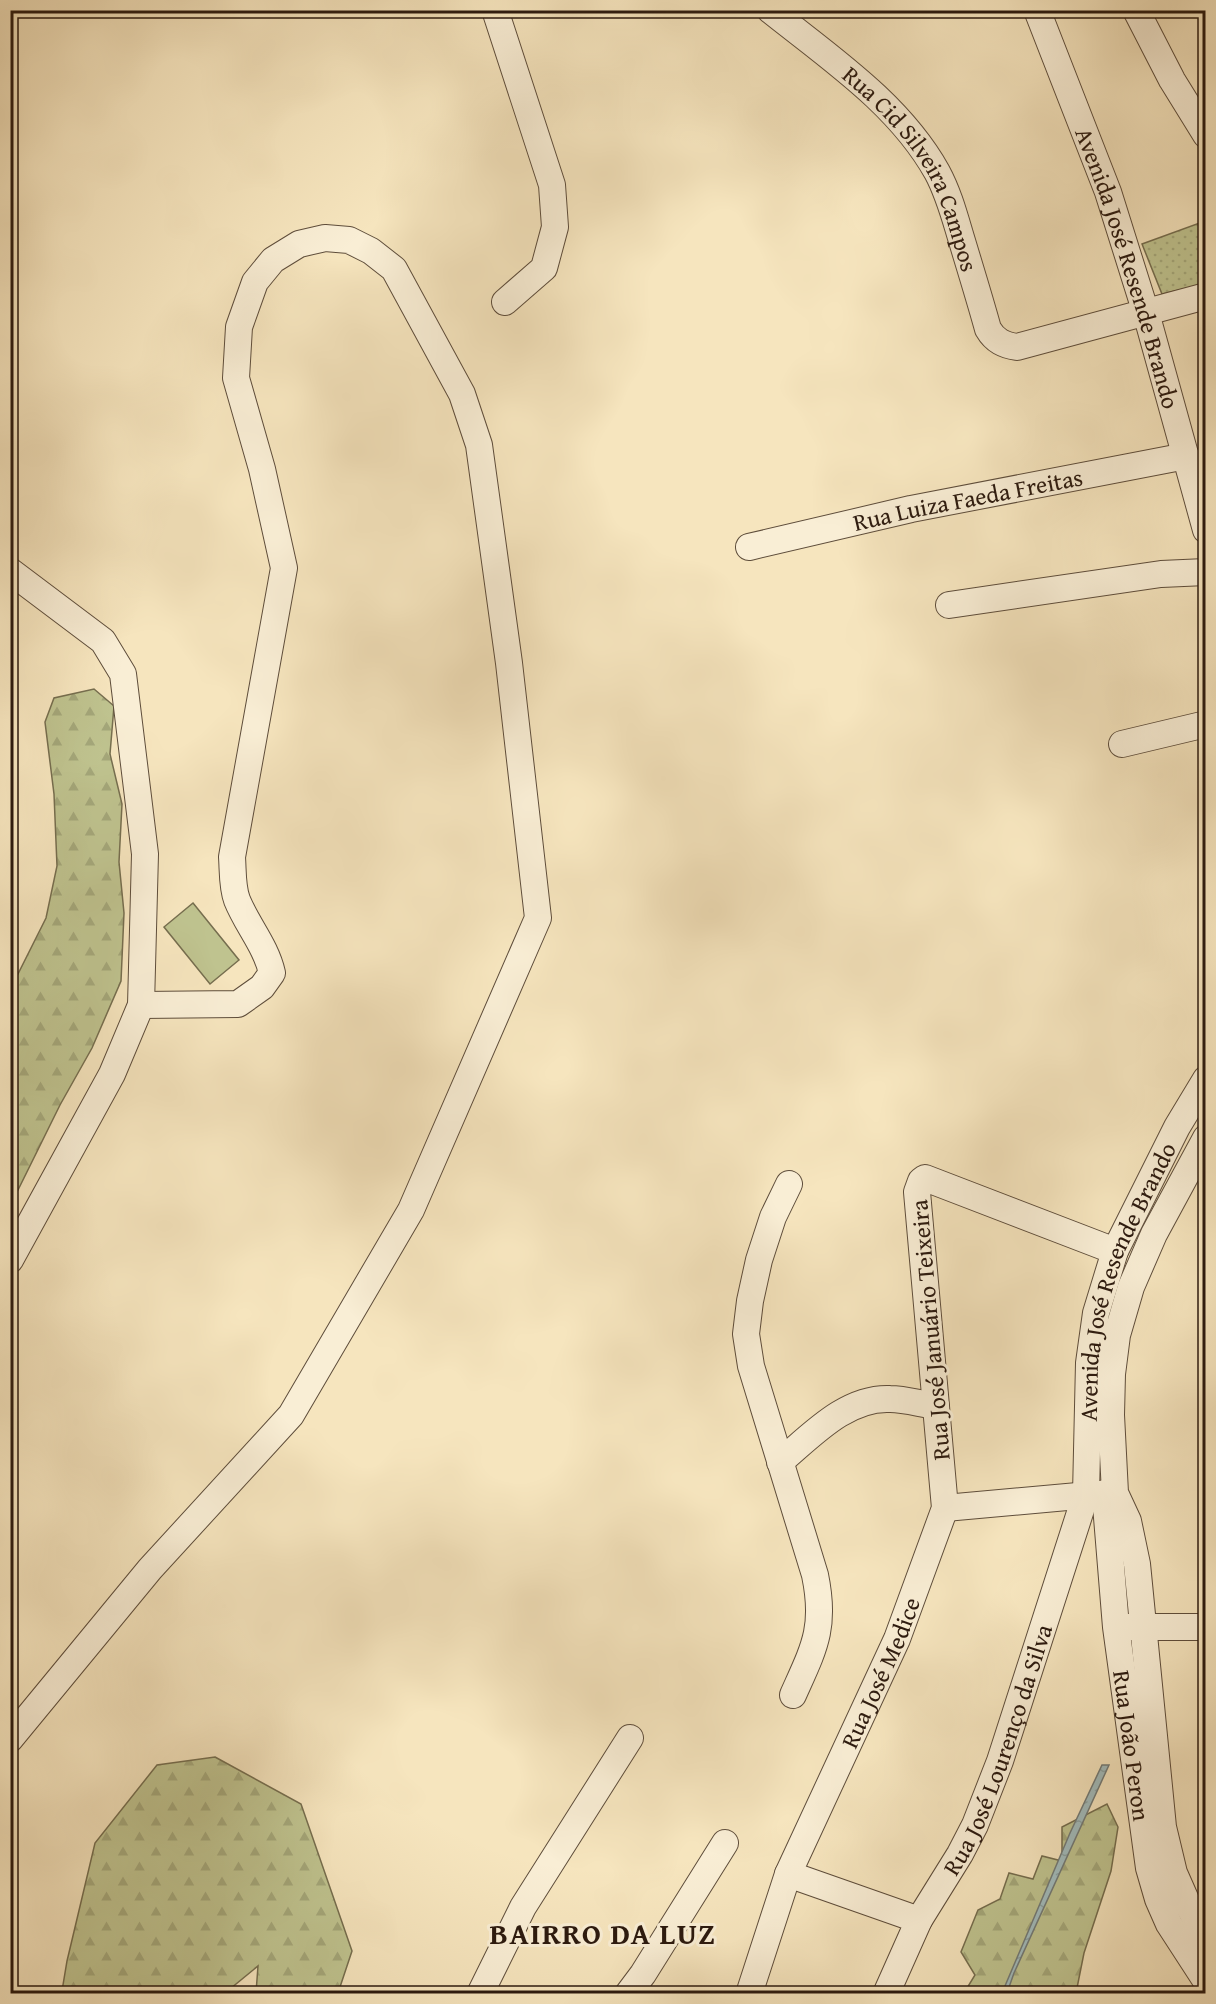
<svg xmlns="http://www.w3.org/2000/svg" width="1216" height="2004" font-family="'Gentium Book Plus',serif">
<style>
.forest{fill:url(#forest-firs);stroke:#766e4f;stroke-width:1.5}
.park{fill:url(#park-dots);stroke:#766e4f;stroke-width:1.5}
.pitch{fill:#bfc38f;stroke:#766e4f;stroke-width:1.5}
.water{fill:url(#water-ripples);stroke:#737b77;stroke-width:1.5}
.lines{fill:none;stroke-linecap:round;stroke-linejoin:round}
.minor-casing{stroke:#5e4d3b;stroke-width:28}
.minor{stroke:#f9eed5;stroke-width:26}
.labels{text-anchor:middle;dominant-baseline:central;stroke-width:6;stroke-linejoin:round;paint-order:stroke}
.street-label{font-size:24px;fill:#2c1a0f;stroke:#f9eed5}
.district-label{font-size:30px;font-weight:bold;letter-spacing:1.5px;fill:#2c1a0f;stroke:#f9eed5}
</style>
<defs>
<pattern id="forest-firs" width="22" height="20" patternUnits="userSpaceOnUse" patternTransform="scale(1.5)"><rect width="22" height="20" fill="#bfc38f"/><path d="M5 1l3.5 6h-7zM16 11l3.5 6h-7z" fill="#a4a77a"/></pattern>
<pattern id="park-dots" width="8" height="8" patternUnits="userSpaceOnUse" patternTransform="scale(1.5)"><rect width="8" height="8" fill="#bfc38f"/><path d="M2 2h.1M6 6h.1" fill="none" stroke="#a4a77a" stroke-width="1.8" stroke-linecap="round"/></pattern>
<pattern id="water-ripples" width="26" height="14" patternUnits="userSpaceOnUse" patternTransform="scale(1.5)"><rect width="26" height="14" fill="#a2bcbd"/><path d="M2 4q2-2 4 0t4 0M15 11q2-2 4 0t4 0" fill="none" stroke="#8ca1a1"/></pattern>
</defs>
<rect width="100%" height="100%" fill="#f6e5be"/>
<filter id="stains"><feTurbulence type="fractalNoise" baseFrequency=".00333" numOctaves="4"/><feColorMatrix values="0 0 0 0 .2 0 0 0 0 .09 0 0 0 0 .02 0 0 0 .5 -.17"/></filter>
<radialGradient id="worn" r=".72"><stop offset=".6" stop-color="#630" stop-opacity="0"/><stop offset="1" stop-color="#630" stop-opacity=".3"/></radialGradient>
<path class="forest" d="M94 689 114 706 110 754 122 804 119 862 124 913 121 981 92 1048 60 1105 18 1190 10 1186 11 988 46 918 57 866 54 794 45 722 54 698Z
M215 1757 301 1804 352 1951 338 1993H256L258 1966 225 1993H64L62 1991 67 1961 95 1843 157 1765Z
M1107 1804 1118 1827 1111 1871 1084 1953 1076 1993H964L975 1975 961 1952 978 1910 1000 1899 1009 1873 1033 1879 1042 1856 1062 1861V1827Z"/>
<path class="park" d="M1205 221V284L1162 294 1142 244Z"/>
<path class="pitch" d="M193 903 239 960 210 984 164 927Z"/>
<path class="water" d="M1102 1765H1109L1014 1973 1007 1993H1002L1070 1833Z"/>
<g class="lines">
<g class="minor-casing">
<g id="minor">
<path d="M495 10 552 185 555 227 544 268 505 302"/>
<path id="s1" d="M770 10C830 58 899 104 937 172 949 194 955 218 962 241 971 271 980 300 988 329 995 341 1004 345 1017 347L1206 296"/>
<path id="s2" d="M1037 10 1108 192 1146 313 1206 530"/>
<path d="M1136 10 1172 80 1206 135"/>
<path id="s3" d="M749 547 911 509 1186 456"/>
<path d="M10 571 103 641 123 674 145 854 141 1005 112 1074 10 1260"/>
<path d="M949 605 1161 574 1206 572"/>
<path d="M1122 744 1206 724"/>
<path d="M1206 1138 1154 1234 1131 1287 1117 1335 1112 1374 1111 1415 1115 1493 1128 1521 1137 1564 1163 1827 1174 1873 1189 1907 1206 1939"/>
<path d="M789 1184 773 1217 759 1260 750 1301 746 1334 751 1366 815 1575C826 1628 814 1648 793 1695"/>
<path d="M780 1462C811 1436 846 1397 890 1399 905 1399 921 1404 936 1406"/>
<path id="s4" d="M1105 1493 1116 1627 1149 1868 1158 1899 1169 1924 1206 1981"/>
<path d="M945 1508 1100 1494"/>
<path d="M1128 1627H1206"/>
<path d="M10 1739 150 1569 291 1415 411 1210 538 918 509 663 479 445 462 394 394 269 371 251 349 240 325 238 299 244 273 260 255 282 239 327 236 378 262 469 284 568 232 857C233 870 232 887 237 900 247 925 266 946 272 973L262 987 238 1004 141 1005"/>
<path d="M788 1874 919 1920"/>
<path d="M480 1994 523 1907 630 1738"/>
<path d="M628 1994 643 1974 725 1843"/>
<path id="s5" d="M749 1994 788 1874 897 1639 945 1508 917 1192 921 1181 925 1178 1115 1251"/>
<path id="s6" d="M886 1994 919 1920 960 1854 975 1825 1000 1761 1086 1494 1089 1363 1096 1313 1115 1251 1177 1127 1206 1079"/>
</g>
</g>
<use href="#minor" class="minor"/>
</g>
<g class="labels">
<g class="street-label">
<text stroke="none"><textPath href="#s1" startOffset="218">Rua Cid Silveira Campos</textPath></text>
<text stroke="none"><textPath href="#s2" startOffset="274">Avenida José Resende Brando</textPath></text>
<text stroke="none"><textPath href="#s3" startOffset="224">Rua Luiza Faeda Freitas</textPath></text>
<text stroke="none"><textPath href="#s6" startOffset="760">Avenida José Resende Brando</textPath></text>
<text transform="translate(930 1330) rotate(-95)">Rua José Januário Teixeira</text>
<text stroke="none"><textPath href="#s5" startOffset="348">Rua José Medice</textPath></text>
<text stroke="none"><textPath href="#s4" startOffset="254">Rua João Peron</textPath></text>
<text stroke="none"><textPath href="#s6" startOffset="270">Rua José Lourenço da Silva</textPath></text>
</g>
<g class="district-label">
<text x="603" y="1933">BAIRRO DA LUZ</text>
</g>
</g>
<rect width="1216" height="2004" fill="none" stroke="#f6e5be" stroke-width="36"/>
<rect x="12" y="12" width="1192" height="1980" fill="none" stroke="#2c1a0f" stroke-width="3"/>
<rect x="18" y="18" width="1180" height="1968" fill="none" stroke="#2c1a0f" stroke-width="1.5"/>
<rect width="100%" height="100%" filter="url(#stains)"/>
<rect width="100%" height="100%" fill="url(#worn)"/>
</svg>
